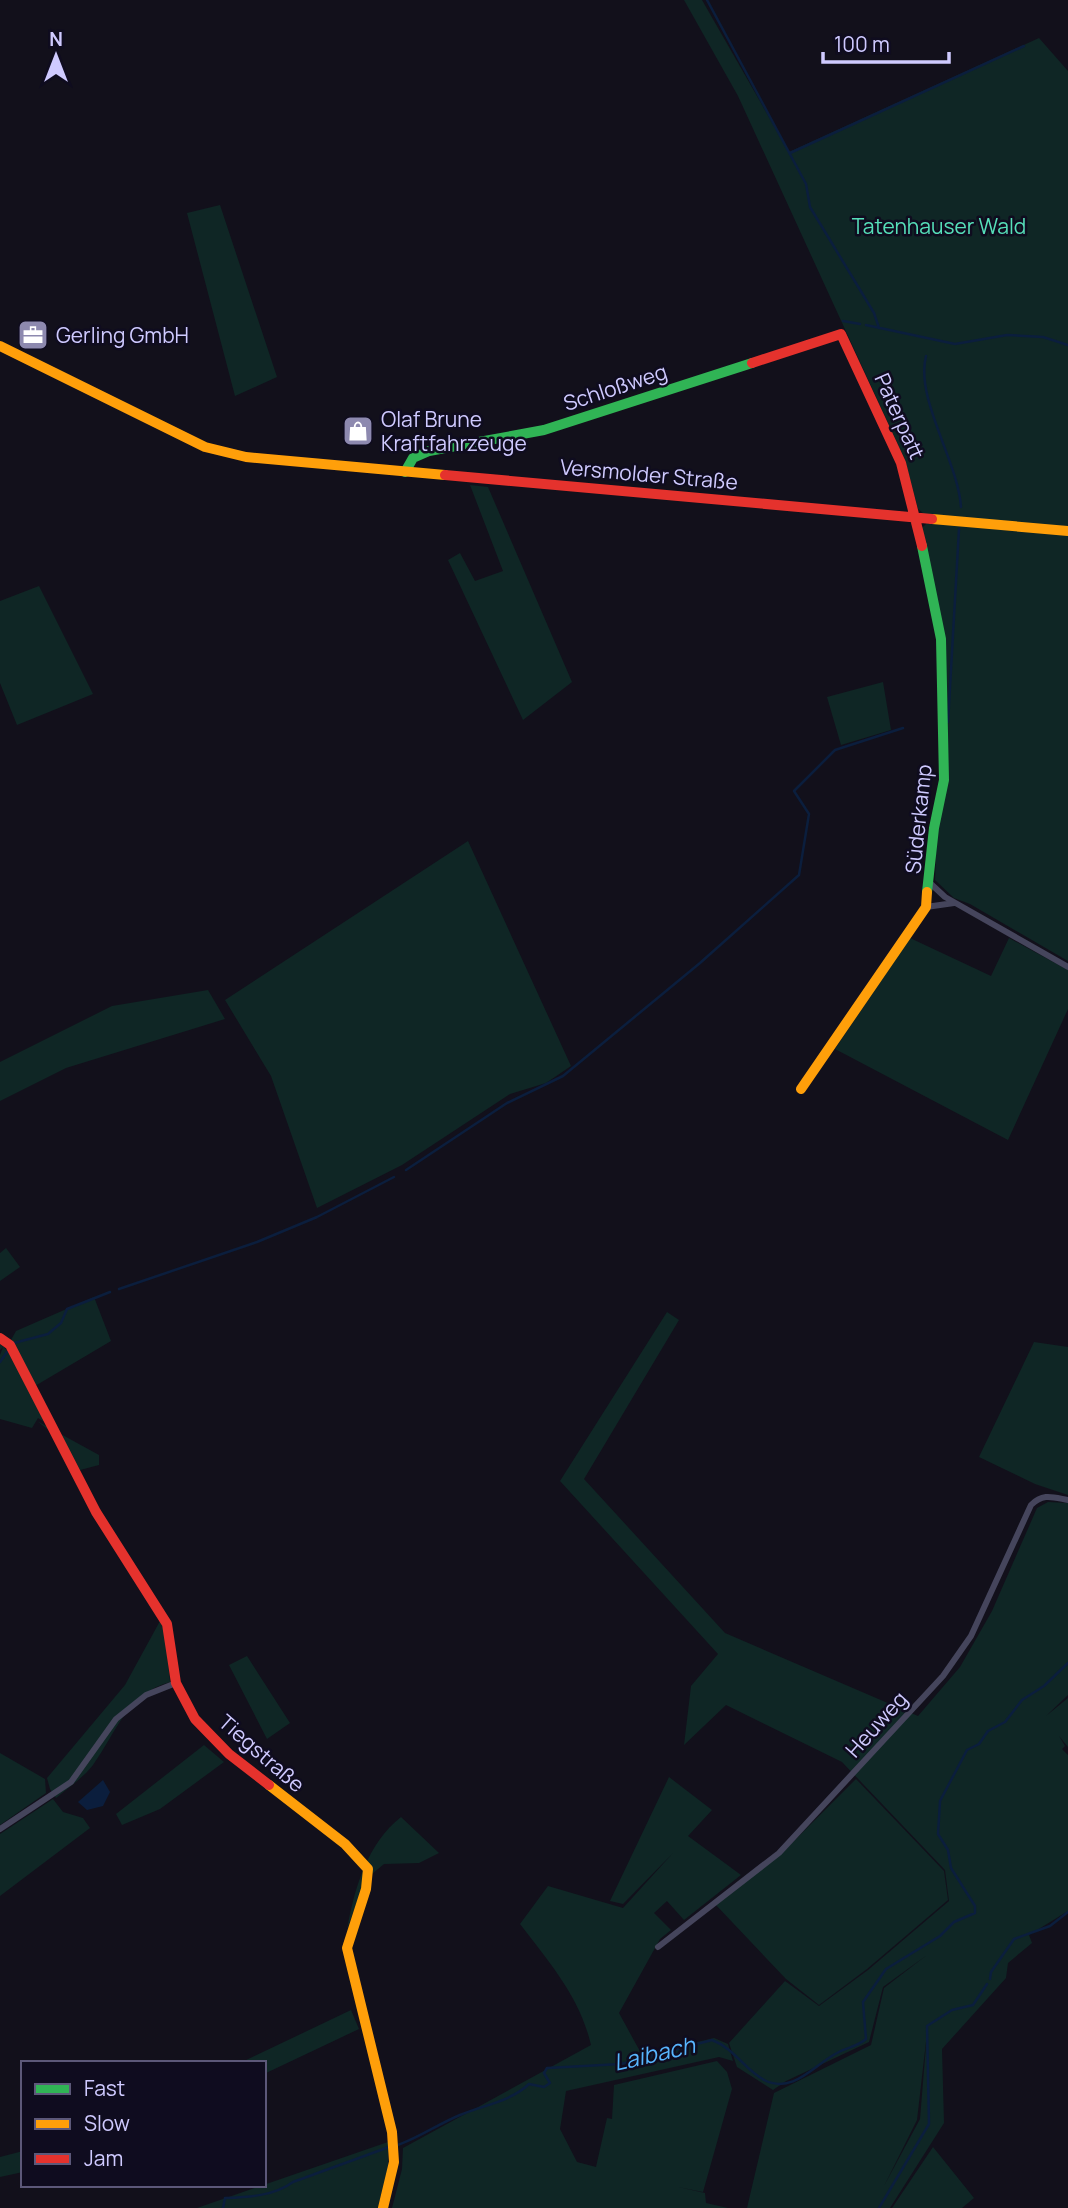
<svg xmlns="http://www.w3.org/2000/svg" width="1068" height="2208" font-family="Manrope,sans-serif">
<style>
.green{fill:#0f2625;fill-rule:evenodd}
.water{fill:#0b1e3d}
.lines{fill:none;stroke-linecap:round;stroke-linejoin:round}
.stream{stroke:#0b1e3d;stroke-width:2.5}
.street{stroke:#45455c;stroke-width:6}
.fast{stroke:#30b455;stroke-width:10}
.slow{stroke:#ff9f0a;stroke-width:10}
.jam{stroke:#e5322d;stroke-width:10}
.labels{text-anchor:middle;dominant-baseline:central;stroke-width:5;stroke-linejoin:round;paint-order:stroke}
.park-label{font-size:21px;fill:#56dfb9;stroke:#0f0c1f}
.poi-label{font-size:21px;fill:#cfcaff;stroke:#0f0c1f;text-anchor:start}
.street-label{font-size:21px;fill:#cfcaff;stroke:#0f0c1f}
.water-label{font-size:23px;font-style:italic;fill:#58b6ff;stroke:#0f0c1f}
</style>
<rect width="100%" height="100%" fill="#12101b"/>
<path class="green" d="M684 0H702L789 152 1039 38 1068 71V961L970 904 954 898 935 880 937 827 948 782V727L944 639 922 528 926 524 923 513 918 509 905 460 738 96Z
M220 205 277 377 235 396 187 213Z
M470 485 488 487 572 682 523 720 448 560 460 553 475 581 503 571Z
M39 586 93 694 17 725 0 683V601Z
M883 682 891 730 841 745 827 697Z
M468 841 571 1066 546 1083 510 1094 402 1165 317 1208 271 1076 225 1000Z
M910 938 991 976 1009 938 1068 970V1009L1008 1140 835 1049Z
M208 990 225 1019 66 1068 0 1101V1062L112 1006Z
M6 1248 20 1267 0 1281V1253Z
M94 1297 111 1341 35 1386 11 1340 16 1331Z
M667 1312 679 1320 584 1479 725 1633 918 1716 960 1667 992 1611 1037 1508 1048 1502 1068 1503V1695L1046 1716 1068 1698V1747L1059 1736 1065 1746 1062 1749 1068 1755V1911L1029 1935 1032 1943 1008 1963 1006 1978 942 2049 944 2123 890 2208H747L774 2093 871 2045 884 1988 927 1955 883 1987 869 2042 786 2081 773 2090 737 2067 729 2043 785 1981 819 2006 868 1970 949 1901 945 1870 842 1762 726 1705 684 1745 691 1686 718 1654 560 1481ZM927 2033 920 2119 884 2186 917 2120Z
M1034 1342 1068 1347V1495L1035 1484 979 1457Z
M0 1344C22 1360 35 1399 48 1424L38 1418 32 1428 0 1419V1355L3 1347 0 1350Z
M37 1421 99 1455V1465L80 1470 65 1443Z
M160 1621 165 1633 170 1682C127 1694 117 1731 93 1765 84 1777 68 1788 56 1798L50 1789 47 1778 125 1685Z
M247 1656 290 1723 267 1739 229 1665Z
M204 1745 224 1762 160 1809 122 1825 116 1814Z
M0 1753 45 1779 46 1793 0 1825Z
M669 1777 712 1810 688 1836 741 1875 684 1920 667 1901 654 1913 671 1930 660 1939 619 2013 642 2055 714 2038 728 2044 733 2061 719 2057 566 2091 560 2129 577 2162 596 2167 607 2118 612 2119 614 2085 717 2061 727 2072 732 2089 703 2192 678 2187 705 2193 706 2203 728 2208H392L402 2169 403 2148 591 2045C580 1997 549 1962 520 1924L548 1886 623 1908 673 1853 623 1904 610 1901Z
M856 1779 944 1871 948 1900 867 1969 819 2005 786 1979 715 1904 788 1847Z
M53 1799 63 1812 83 1818 90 1828 0 1896V1834Z
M401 1817 439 1853 419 1863 384 1864 366 1879 347 1929C355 1887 367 1844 401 1817Z
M351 2010 359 2029 264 2074V2063H240Z
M388 2142V2166L378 2208H197Z
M933 2147 974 2198 962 2208H892Z
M23 2151V2172L0 2177V2157Z"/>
<path class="water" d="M103 1780 110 1792 103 1806 87 1810 78 1802Z"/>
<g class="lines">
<path class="stream" d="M707 0 806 184 810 207 874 313 879 328
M790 153 1024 46
M843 321 860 324
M866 325 955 344 1007 335 1043 337 1068 345
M926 356C915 399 958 461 961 507
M948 722 959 529
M406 1170 507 1103 563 1076 700 963 799 875 809 814 794 791 835 750 903 728
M119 1289 257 1242 317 1217 394 1177
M14 1343 48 1334 61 1323 67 1309 110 1292
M0 1362 7 1352
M990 1979 991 1972 1014 1939 1050 1926 1068 1912
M395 2146C417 2139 438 2124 460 2115 483 2105 510 2102 529 2084L544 2087 550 2083 544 2073 547 2068 621 2064 712 2040C734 2048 744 2069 764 2080 793 2095 815 2064 837 2053 847 2047 857 2047 866 2039L863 2002 886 1969 940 1936 954 1922 975 1913V1906L951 1868 948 1850 938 1834 940 1801 967 1750 979 1744 988 1731 1005 1722 1022 1700 1044 1686 1068 1663
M223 2208 225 2198C249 2197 274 2196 293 2182L389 2147
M879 2208 929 2124 927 2026 952 2010 973 2005 987 1984"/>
<path class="street" d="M931 884 945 897 1068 967
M926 907 954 903
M0 1829 71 1782 116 1719 146 1695 176 1683
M658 1947 779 1853 943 1676 971 1636 1031 1505C1043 1493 1052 1497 1068 1500"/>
<path class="fast" d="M405 472 413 458 429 451 544 430 752 363
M922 546 941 639 944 780 934 828 927 892"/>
<path class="slow" d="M0 346 205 447 246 457 445 475
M932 519 1068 531
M801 1089 926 907 927 892
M269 1785 345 1844 368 1869 366 1889 347 1948 392 2132 394 2162 383 2208"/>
<path class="jam" d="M752 363 841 334 901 463 922 546
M445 475 932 519
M0 1338 10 1345 96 1512 167 1624 176 1683 195 1719 229 1754 269 1785"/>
</g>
<defs>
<g id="office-square" transform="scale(1.575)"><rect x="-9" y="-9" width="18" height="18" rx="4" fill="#8d89af" stroke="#0f0c1f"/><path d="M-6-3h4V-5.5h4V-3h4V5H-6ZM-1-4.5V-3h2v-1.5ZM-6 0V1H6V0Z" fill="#fff"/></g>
<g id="shop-square" transform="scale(1.575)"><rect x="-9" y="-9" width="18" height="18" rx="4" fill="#8d89af" stroke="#0f0c1f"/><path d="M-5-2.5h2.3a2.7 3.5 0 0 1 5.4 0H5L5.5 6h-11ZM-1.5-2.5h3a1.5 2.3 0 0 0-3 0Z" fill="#fff"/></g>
</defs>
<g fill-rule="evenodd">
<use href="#office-square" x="33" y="335"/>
<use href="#shop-square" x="358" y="431"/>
</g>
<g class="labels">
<g class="park-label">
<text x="939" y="226">Tatenhauser Wald</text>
</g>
<g class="poi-label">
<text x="56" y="335">Gerling GmbH</text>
<text x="381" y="419">Olaf Brune<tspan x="381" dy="24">Kraftfahrzeuge</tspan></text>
</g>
<g class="street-label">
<text transform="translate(615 387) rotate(-18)">Schloßweg</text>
<text transform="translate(900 416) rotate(66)">Paterpatt</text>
<text transform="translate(649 474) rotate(5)">Versmolder Straße</text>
<text transform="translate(918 819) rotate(-84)">Süderkamp</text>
<text transform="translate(876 1724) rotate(-48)">Heuweg</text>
<text transform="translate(262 1753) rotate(41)">Tiegstraße</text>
</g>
<g class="water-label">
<text transform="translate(654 2053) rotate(-13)">Laibach</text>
</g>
</g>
<rect x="21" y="2061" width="245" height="126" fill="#0f0c1f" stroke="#5c5879" stroke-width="2"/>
<rect x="35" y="2084" width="35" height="10" fill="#30b455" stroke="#5c5879" stroke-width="2"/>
<text x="84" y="2096" font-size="21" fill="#cfcaff">Fast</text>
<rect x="35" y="2119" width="35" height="10" fill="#ff9f0a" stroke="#5c5879" stroke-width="2"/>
<text x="84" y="2131" font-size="21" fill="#cfcaff">Slow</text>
<rect x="35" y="2154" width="35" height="10" fill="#e5322d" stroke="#5c5879" stroke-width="2"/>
<text x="84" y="2166" font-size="21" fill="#cfcaff">Jam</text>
<g transform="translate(56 56)" stroke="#0f0c1f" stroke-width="5" paint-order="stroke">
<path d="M0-5L12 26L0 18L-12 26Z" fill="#cfcaff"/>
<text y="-10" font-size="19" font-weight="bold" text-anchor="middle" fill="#cfcaff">N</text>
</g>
<path d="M823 52v10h126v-10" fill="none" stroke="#cfcaff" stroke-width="3.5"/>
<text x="834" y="52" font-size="21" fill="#cfcaff" stroke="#0f0c1f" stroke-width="5" paint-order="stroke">100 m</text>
</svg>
